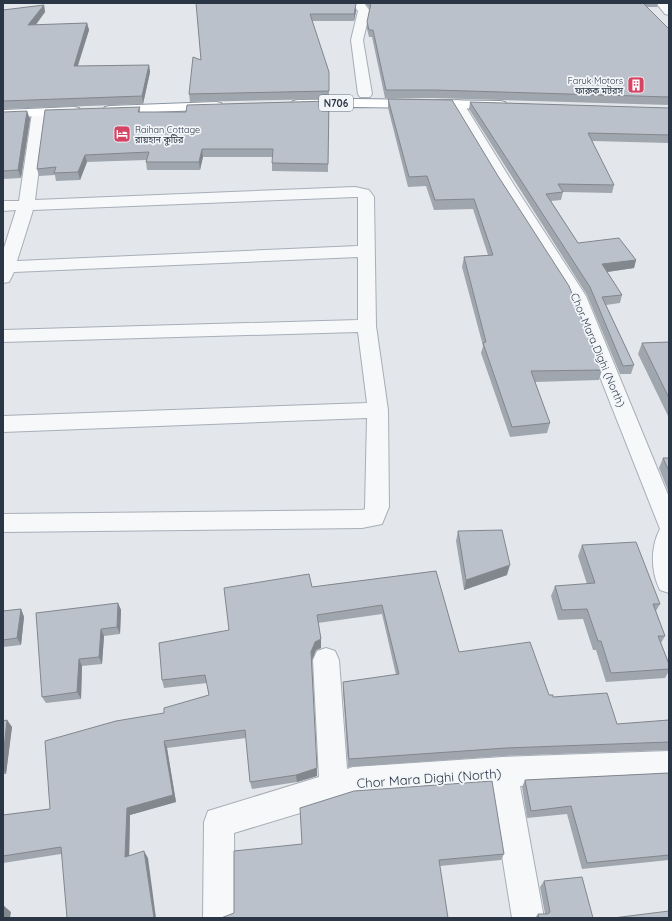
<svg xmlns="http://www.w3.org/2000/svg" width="672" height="921" font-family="Quicksand,'Noto Sans Bengali',sans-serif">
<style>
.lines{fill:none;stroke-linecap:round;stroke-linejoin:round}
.minor-casing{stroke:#a8aeb7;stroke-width:2}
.highway-casing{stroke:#8a95a3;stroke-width:2}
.minor{fill:#f6f8fa;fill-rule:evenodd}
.highway{fill:#fff;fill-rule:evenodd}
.wall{fill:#a0a6ae}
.shaded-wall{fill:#82878d}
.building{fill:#bac1ca;stroke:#82878d}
.labels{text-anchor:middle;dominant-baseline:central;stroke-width:3.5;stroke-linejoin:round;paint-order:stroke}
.far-poi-label{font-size:9px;fill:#2a3645;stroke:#f3f6f9;text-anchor:end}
.shield{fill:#f3f6f9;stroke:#66707b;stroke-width:1}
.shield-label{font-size:10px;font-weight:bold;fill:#2a3645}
.street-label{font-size:11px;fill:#2a3645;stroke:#f3f6f9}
.near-street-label{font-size:13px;fill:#2a3645;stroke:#f3f6f9}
</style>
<rect width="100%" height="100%" fill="#e3e7ec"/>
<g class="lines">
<g class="minor-casing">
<path id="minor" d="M352 3H364L370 11 363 40 372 94 370 97H360L358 94 351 40 358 11Z
M656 3H668L669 15 665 14Z
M457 100 462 101 464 104 514 185 586 296 669 497V593L660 590C651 572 650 548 660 529L568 296 498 185 450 104 452 101Z
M39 109 44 110 46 113 35 200 355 187 369 190 374 197 376 326 388 410 389 507 382 524 362 528 3 532V514L362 510 365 509V507L367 418 3 432V416L367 403 358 332 3 342V330L358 320V257L14 272 9 282 3 283V251L16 210 3 211V201H19L32 113 34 110ZM355 197H358V246L17 261 33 210Z
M326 648 335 651 339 660 347 769 353 767 503 757 669 751V779L520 786 544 918H512L491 787 353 797 234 833 235 918H203L204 822 208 811 319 777 313 660 317 651Z"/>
</g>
<g class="highway-casing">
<path id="highway" d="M356 99 500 101 505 102 507 105 505 108 500 109 356 107 298 108 293 107 291 104 293 101 298 100Z
M216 102 221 103 223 106 221 109 110 114 105 113 103 110 105 107 110 106Z
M74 107 79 108 81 111 79 114 3 118V110Z"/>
</g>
<use href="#minor" class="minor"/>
<use href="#highway" class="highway"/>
</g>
<path class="wall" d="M196 3 356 11 354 21H312L329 72V99L190 102 189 94 201 60Z
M365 3H658L657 7H647L669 29V105L433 98H385L372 37H369L367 29V22L370 9Z
M44 5 45 12 36 25 87 23 89 30 78 66 149 65 150 72 143 104 3 109V10Z
M388 99 452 100 602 370 599 380 535 382 550 423 547 433 510 437 481 353 483 346 462 267 464 257 488 255 473 209 434 210 426 186 408 187 388 108Z
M329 101 328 172 272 171V163L273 157H203L200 170H147L146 162V160L87 162 80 180 56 181 55 175 39 176 37 169 140 107V112H186Z
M470 102 669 108V144L668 143 592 141 614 185 612 193 563 192 561 200 551 201 578 243 636 260 634 268 607 272 622 295 620 303 606 305 634 365 631 374H620L587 295 469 109Z
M3 112 30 119 21 178 3 179Z
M669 342V418L638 354 642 343Z
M663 458H669V493L659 468Z
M458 531 507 575 464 590 456 541Z
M582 545 660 604 656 611 665 636 661 643 669 664V671L665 678 606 682 596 650H593L583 619 558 620 551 596 555 586 587 584 578 556Z
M436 571 459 652 549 695 617 724 669 720V750L503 756 348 767 343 691V682L396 675 382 614 318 623 321 639V648L316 650 312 660 317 776 297 782 252 789 250 782 246 738 167 748 176 802 130 815 129 856 148 858 61 854 3 863V815L50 809 164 713 209 695 207 683 164 688 162 680 229 630 312 587Z
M118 603 121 610 120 634 104 636 102 664 82 666 81 699 46 703 42 697Z
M21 609 24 617 21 645 3 647V611Z
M7 720 12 727 6 774H3V721Z
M669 773V860L582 869 567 814 527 818 522 787 525 780Z
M234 851 504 854 501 860 440 866 234 913Z
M544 881 593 918H535L538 914H545L540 887Z"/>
<path class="shaded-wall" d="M356 4V11L354 21V14Z
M44 5 45 12 30 32 28 25Z
M87 23 89 30 75 74 74 66Z
M149 65 150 72 143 104 142 96Z
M27 111 30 119 21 178 18 170Z
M202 149 203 157 200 170 199 162Z
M85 155 87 162 80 180 78 172Z
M636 260 634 268 600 273 602 264Z
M510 565 507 575 464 590 466 580Z
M118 603 121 610 120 634 117 627Z
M21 609 24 617 21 645 17 638Z
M101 629 104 636 102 664 99 657Z
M321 639V648L316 650 312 660 311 652 315 642Z
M79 659 82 666 81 699 77 692Z
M7 720 12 727 6 774 3 769V758Z
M164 741 167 748 176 802 130 815 129 863 125 857 127 808Z
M317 768V776L297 782 296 775Z
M144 851 148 858 156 918H154Z
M4 906 11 912 10 918H3Z"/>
<path class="building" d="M196 3H356V4L354 14H310L329 72V91L189 94 193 57 201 60Z
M371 3H643L669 29V97L434 90H386L373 30H369L367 22Z
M44 5 28 25 87 23 74 66 149 65 142 96 3 101V10Z
M388 99 452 100 498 176 569 286 602 370 531 371 550 423 512 427 483 343 486 342 464 257 493 255 474 199 435 200 427 176 409 177Z
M329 101 328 164 272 163 273 149H202L199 162H146L149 152 85 155 78 172 54 173 56 167 37 169 45 110 140 107 138 112H186L187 105Z
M470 102 669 108V135L588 133 614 185 558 184 563 192 546 194 578 243 619 238 636 260 602 264 622 295 602 297 634 365 623 366 590 287Z
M27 111 18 170 3 171V112Z
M669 342V398L642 343Z
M663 458H669V471Z
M502 530 510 565 466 580 458 531Z
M636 542 660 604H653L665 636H658L669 664V669L611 673 601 641H598L587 609 562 610 555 586 595 583 582 545Z
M436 571 459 652 530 642 549 695H553V697L607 693 617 724 669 720V742L506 748 349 759 343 682 399 674 382 605 317 615 321 639 315 642 311 652 317 768 296 775 250 782 245 730 164 741 173 795 127 808 125 857 144 851 154 918H67L61 847 3 856V815L50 809 45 741 116 721 164 713V708L209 695 205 675 162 680 159 643 229 630 224 588 309 574 312 587Z
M118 603 117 627 101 629 99 657 79 659 77 692 42 697 36 613Z
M21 609 17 638 3 640V611Z
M7 720 3 758V721Z
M669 773V855L587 863 571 806 531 811 525 780Z
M492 781 504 854 439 860 448 918H221L234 913V851L302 844 300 808 354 791Z
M582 877 593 918H539L538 914H548L550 912 544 881Z
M3 906H4L3 918Z
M669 911V918H613Z"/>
<defs>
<g id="building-square" transform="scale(0.9)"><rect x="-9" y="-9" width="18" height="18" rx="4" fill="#d54463" stroke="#f3f6f9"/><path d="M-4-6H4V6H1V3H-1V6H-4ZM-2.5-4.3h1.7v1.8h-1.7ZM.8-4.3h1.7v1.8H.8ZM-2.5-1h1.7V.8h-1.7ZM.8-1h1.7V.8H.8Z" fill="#fff"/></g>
<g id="hotel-square" transform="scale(0.9)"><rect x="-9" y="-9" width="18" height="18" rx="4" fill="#d54463" stroke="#f3f6f9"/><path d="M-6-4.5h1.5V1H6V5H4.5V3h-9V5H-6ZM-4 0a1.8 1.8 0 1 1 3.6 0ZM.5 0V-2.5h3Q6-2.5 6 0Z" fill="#fff"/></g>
</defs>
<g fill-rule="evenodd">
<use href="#building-square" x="636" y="85"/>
<use href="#hotel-square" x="122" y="134"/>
</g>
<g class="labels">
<g class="far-poi-label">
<text x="623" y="80">Faruk Motors<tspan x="623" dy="10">ফারুক মটরস</tspan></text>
<text x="135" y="129" text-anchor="start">Raihan Cottage<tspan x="135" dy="10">রায়হান কুটির</tspan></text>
</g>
<rect class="shield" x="319" y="95" width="34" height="16" rx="3"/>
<g class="shield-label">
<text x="336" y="103">N706</text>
</g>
<g class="street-label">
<text transform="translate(598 350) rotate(67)">Chor Mara Dighi (North)</text>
</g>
<g class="near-street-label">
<text transform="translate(429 778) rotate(-4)">Chor Mara Dighi (North)</text>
</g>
</g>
<rect width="672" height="921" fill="none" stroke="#2a3645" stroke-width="8"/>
</svg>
